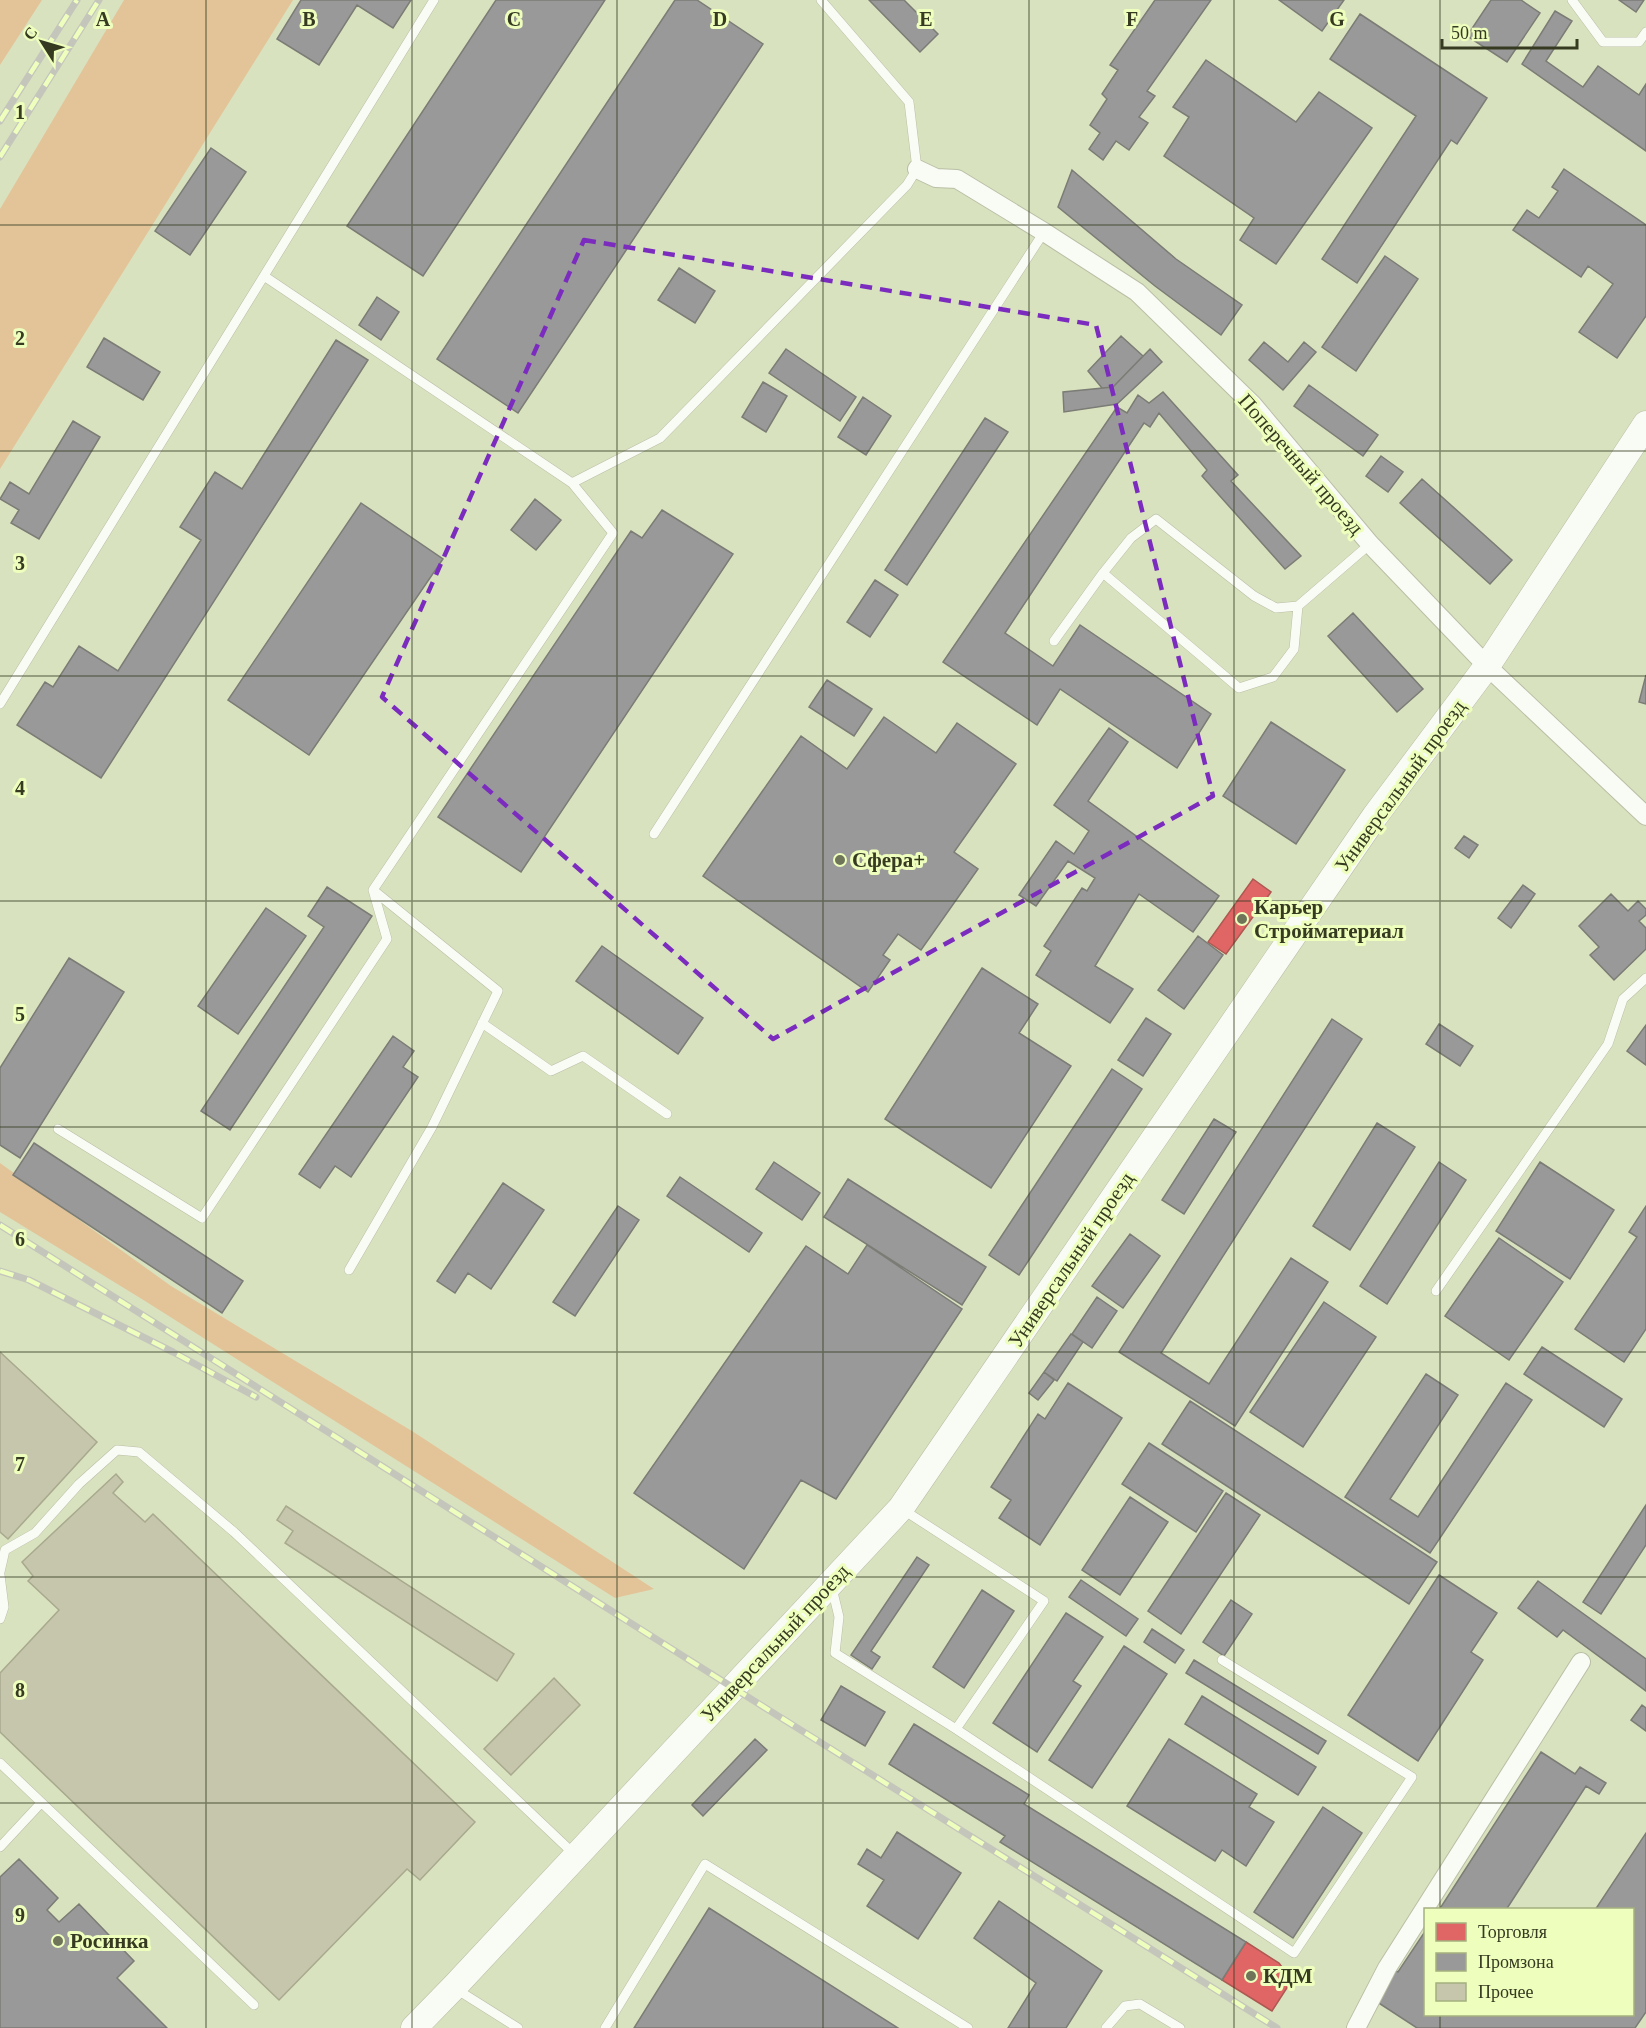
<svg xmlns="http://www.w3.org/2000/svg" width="1646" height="2028" font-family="'Times New Roman',serif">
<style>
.green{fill:#e3c499}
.shops{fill:#e06666;stroke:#ad5951;stroke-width:1.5}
.industry{fill:#999;stroke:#7b7c75;stroke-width:1.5}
.building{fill:#c5c6ab;stroke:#a8a98e;stroke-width:1.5}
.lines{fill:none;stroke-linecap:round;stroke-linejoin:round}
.lane-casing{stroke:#b9bfa5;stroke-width:10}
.street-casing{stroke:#b9bfa5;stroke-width:20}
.secondary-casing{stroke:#b9bfa5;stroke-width:27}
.lane{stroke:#f9fbf5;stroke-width:9}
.street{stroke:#f9fbf5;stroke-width:18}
.secondary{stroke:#f9fbf5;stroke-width:26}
.rail-casing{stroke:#c4c6bc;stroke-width:7}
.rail{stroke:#eefebd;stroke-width:4.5;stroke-dasharray:14;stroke-linecap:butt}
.marked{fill:none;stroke:#7b2cbf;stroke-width:4.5;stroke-dasharray:12 8;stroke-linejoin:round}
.grid{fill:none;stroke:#353a21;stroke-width:1.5;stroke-opacity:0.55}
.poi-dot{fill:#6e7558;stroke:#eefebd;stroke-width:2}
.labels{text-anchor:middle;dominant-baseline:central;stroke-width:6;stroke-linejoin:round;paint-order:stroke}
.street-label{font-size:21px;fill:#353a21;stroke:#eefebd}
.poi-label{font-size:21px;font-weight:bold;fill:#353a21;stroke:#eefebd;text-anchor:start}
.grid-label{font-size:20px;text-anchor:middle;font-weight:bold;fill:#353a21;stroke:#eefebd;stroke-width:6;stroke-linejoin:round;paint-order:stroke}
</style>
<rect width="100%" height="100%" fill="#d9e2bf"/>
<path class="green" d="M0 0H42L0 65Z
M124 0H293L0 469V209Z
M0 1163 171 1286 412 1431 654 1589 615 1598 145 1301 0 1212Z"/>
<path class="shops" d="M1253 879 1271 892 1226 954 1208 942Z
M1246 1942 1279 1963 1292 1980 1272 2011 1222 1980Z"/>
<path class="industry" d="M301 0H411L393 28 357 5 319 65 277 39Z
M496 0H605L423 276 347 226Z
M675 0H697L763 44 518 413 437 359Z
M869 0H904L938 34 920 52Z
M1155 0H1211L1147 91 1155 96 1139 117 1148 123 1129 150 1116 141 1103 160 1089 149 1100 133 1090 125 1107 99 1102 94 1118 70 1110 65Z
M1279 0H1344L1322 31Z
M1491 0H1521L1540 13 1507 62 1467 36Z
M1619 0H1644L1636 12Z
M1555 11 1572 21 1546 61 1583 87 1598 66 1639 95 1646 84V151L1522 64Z
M1360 14 1487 98 1457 144 1451 140 1357 283 1322 259 1416 116 1330 59Z
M1206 60 1296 122 1319 92 1372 128 1276 264 1240 240 1254 218 1164 156 1189 117 1173 107Z
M211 148 246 172 190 255 155 231Z
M1564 169 1646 225V316L1617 358 1579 332 1613 284 1588 266 1581 277 1513 230 1527 210 1539 218 1558 191 1552 187Z
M1072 170 1176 259 1242 305 1221 335 1155 286 1058 207Z
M1385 256 1418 279 1356 371 1322 347Z
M679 268 715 291 695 323 658 300Z
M377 297 399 312 381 340 359 325Z
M1121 336 1143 356 1113 387 1102 388 1088 371Z
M104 338 160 372 143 400 87 367Z
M336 340 368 360 101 778 17 725 45 682 53 687 79 646 118 671 201 540 180 527 215 472 242 489Z
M1264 342 1288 362 1304 342 1316 352 1283 390 1249 360Z
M786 349 856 397 840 421 769 373Z
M1150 349 1162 362 1117 404 1064 412 1063 392 1113 387Z
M763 382 787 396 766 432 742 417Z
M1309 385 1378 435 1363 456 1294 406Z
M1163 392 1238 475 1231 481 1301 556 1285 569 1202 476 1207 470 1159 413 1150 427 1144 423 1005 633 1053 666 1080 625 1211 714 1177 768 1060 689 1037 725 943 662 1117 407 1127 413 1138 395 1149 403Z
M863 397 891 416 866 455 838 437Z
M985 418 1008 432 907 585 885 570Z
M73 421 100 437 39 539 11 523 19 510 0 499 10 482 29 494Z
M1381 456 1403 472 1388 492 1366 476Z
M1422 479 1512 560 1490 584 1400 503Z
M535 499 561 520 536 550 511 530Z
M361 503 443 559 309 755 228 700Z
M662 510 733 554 521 872 438 817 631 531 642 538Z
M875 580 898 595 870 637 847 622Z
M1353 613 1423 689 1397 712 1328 636Z
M1646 675V704L1639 702Z
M827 680 872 709 854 736 809 707Z
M884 717 936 753 957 723 1016 764 954 852 978 869 921 950 898 934 883 955 890 960 868 992 703 876 801 736 847 769Z
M1271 722 1345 770 1296 844 1223 796Z
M1109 728 1128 742 1088 801 1219 896 1193 932 1139 894 1095 966 1133 989 1110 1023 1036 975 1051 951 1044 946 1082 888 1087 891 1095 878 1068 861 1036 906 1019 895 1056 841 1074 854 1089 831 1054 805Z
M1464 836 1478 845 1469 858 1455 848Z
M1523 885 1535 894 1511 928 1498 918Z
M327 887 372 916 230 1130 201 1111 324 927 308 916Z
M1611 894 1628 911 1638 901 1646 909V915L1639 921 1646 928V949L1614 980 1590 955 1599 947 1579 926Z
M266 908 306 936 238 1034 198 1006Z
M1198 936 1223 955 1184 1009 1158 990Z
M602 946 703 1018 678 1054 576 981Z
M69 958 124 992 20 1158 0 1145V1068Z
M982 968 1038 1004 1019 1033 1071 1066 991 1188 885 1119Z
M1146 1018 1171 1034 1143 1076 1118 1060Z
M1332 1019 1362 1039 1161 1353 1209 1384 1291 1258 1328 1282 1235 1426 1119 1352Z
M1439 1024 1473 1046 1460 1066 1426 1044Z
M1646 1025V1065L1627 1051Z
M393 1036 414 1051 403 1067 418 1077 351 1177 335 1166 320 1188 299 1174Z
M1112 1069 1142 1089 1019 1275 989 1255Z
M1214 1119 1236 1132 1184 1214 1162 1200Z
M1377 1123 1415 1147 1350 1250 1313 1226Z
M34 1143 243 1281 222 1313 13 1175Z
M774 1162 820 1193 802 1220 756 1189Z
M1439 1162 1466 1180 1387 1304 1360 1286Z
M1540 1162 1614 1210 1570 1279 1496 1231Z
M680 1177 762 1233 749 1252 667 1196Z
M848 1179 986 1267 962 1305 824 1217Z
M503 1183 544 1210 491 1289 468 1273 455 1293 437 1281Z
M618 1206 639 1220 575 1316 553 1302Z
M1646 1206V1329L1624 1362 1575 1329 1637 1237 1629 1232Z
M1130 1234 1160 1256 1123 1308 1092 1286Z
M1499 1238 1563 1282 1509 1360 1445 1316Z
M867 1245 962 1309 836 1499 801 1480 744 1569 634 1493 806 1246 848 1274Z
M1097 1297 1117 1311 1092 1348 1072 1334Z
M1324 1302 1376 1337 1303 1447 1250 1412Z
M1071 1334 1083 1342 1057 1381 1044 1372Z
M1542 1347 1622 1399 1604 1427 1524 1374Z
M1044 1372 1054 1380 1038 1400 1029 1393Z
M1426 1374 1458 1395 1390 1499 1418 1517 1506 1383 1532 1400 1430 1553 1345 1497Z
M1068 1383 1122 1418 1040 1545 999 1518 1011 1500 991 1487 1038 1414 1045 1419Z
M1190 1401 1437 1562 1409 1604 1162 1444Z
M1149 1443 1223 1491 1196 1532 1122 1484Z
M1226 1493 1260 1515 1181 1634 1148 1611Z
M1130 1497 1168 1522 1120 1595 1082 1570Z
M1646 1505V1545L1601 1614 1583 1602Z
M917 1557 929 1565 871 1651 880 1657 872 1669 851 1655Z
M1439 1575 1497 1613 1471 1652 1483 1660 1418 1761 1348 1715Z
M1081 1580 1138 1619 1126 1636 1069 1597Z
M1538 1581 1646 1659V1691L1563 1630 1557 1637 1518 1608Z
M982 1590 1014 1611 964 1688 933 1667Z
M1231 1600 1252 1614 1224 1656 1203 1642Z
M1066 1613 1103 1637 1073 1681 1081 1686 1037 1752 993 1723Z
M1152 1629 1184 1650 1175 1663 1144 1642Z
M1124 1646 1167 1674 1092 1788 1049 1760Z
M1194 1660 1326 1741 1318 1754 1186 1673Z
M841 1686 885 1712 865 1746 821 1720Z
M1202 1696 1316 1767 1298 1795 1185 1724Z
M1642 1705 1646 1708V1731L1631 1720Z
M914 1724 1029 1795 1024 1804 1246 1942 1222 1980 1000 1842 1005 1836 889 1764Z
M755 1739 767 1750 703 1816 692 1805Z
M1169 1739 1257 1794 1249 1807 1274 1822 1246 1866 1222 1850 1215 1861 1127 1806Z
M1541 1752 1575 1774 1580 1767 1606 1783 1599 1794 1586 1786 1506 1910H1439Z
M1323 1807 1362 1833 1293 1938 1254 1912Z
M897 1832 961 1873 918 1939 867 1906 884 1880 858 1864 867 1849 881 1858Z
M1646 1833V2012L1635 2028H1417L1371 1998 1391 1967 1398 1972 1426 1930V2014H1632V1910H1595Z
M19 1859 58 1898 47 1910 59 1922 79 1904 134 1961 117 1978 167 2028H0V1877Z
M999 1901 1102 1971 1066 2028H1008L1036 1983 974 1938Z
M709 1908 898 2028H634Z"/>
<path class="building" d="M0 1352 97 1442 8 1539 0 1532Z
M116 1474 123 1482 113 1493 145 1522 153 1514 475 1822 420 1880 407 1869 279 2000 0 1732V1673L59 1610 28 1581 33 1576 22 1562Z
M286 1506 514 1654 497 1681 285 1543 293 1531 277 1520Z
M554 1678 580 1705 511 1775 484 1749Z"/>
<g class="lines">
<g class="lane-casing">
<path id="lane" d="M1572 0 1603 42H1639L1646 32
M572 483 660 438 907 185 917 169 909 102 821 0
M1103 573 1131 538 1156 519 1254 596 1276 608 1298 606
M1054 641 1103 573 1239 688 1273 677 1294 649 1298 606 1370 544
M0 704 434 0
M654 834 1044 232
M482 1023 551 1071 583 1056 667 1114
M58 1129 202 1218 387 939 373 890 613 533 572 483 264 276
M349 1270 432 1127 498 991 373 890
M1436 1291 1608 1044 1623 999 1646 978
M0 1572 5 1550 35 1533 79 1484 117 1450 139 1452 234 1532 574 1854
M0 1575 4 1607 0 1619
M832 1588 839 1617 835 1653 956 1729 1044 1601 902 1509
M956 1729 1294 1953 1412 1777 1222 1660
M0 1763 254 2005
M0 1847 41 1803
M456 1989 518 2028
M605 2028 705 1864 968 2028
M1106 2028 1125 2006 1140 2004 1180 2028"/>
</g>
<g class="street-casing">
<path id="street" d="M917 169 936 178 957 179 1044 232 1137 292 1253 405 1370 544 1487 666 1646 816
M1356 2028 1387 1968 1581 1662"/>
</g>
<g class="secondary-casing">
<path id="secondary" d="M414 2028 454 1987 901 1508 1375 816 1487 666 1646 424"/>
</g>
<use href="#lane" class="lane"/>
<use href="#street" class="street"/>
<use href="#secondary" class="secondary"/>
<g class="rail-casing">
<path id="rail" d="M0 121 77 0
M0 157 99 0
M0 1225 732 1687 1277 2028
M0 1271 29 1280 173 1352 256 1397"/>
</g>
<use href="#rail" class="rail"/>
</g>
<path class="marked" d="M584 240 1096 325 1213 796 773 1039 382 697Z"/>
<path class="grid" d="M206 0V2028M412 0V2028M617 0V2028M823 0V2028M1029 0V2028M1234 0V2028M1440 0V1910M0 225H1646M0 451H1646M0 676H1646M0 901H1646M0 1127H1646M0 1352H1646M0 1577H1646M0 1803H1646M1440 2014V2028"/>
<g class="poi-dot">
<circle cx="840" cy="860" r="6"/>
<circle cx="1242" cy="919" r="6"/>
<circle cx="58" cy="1941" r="6"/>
<circle cx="1251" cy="1976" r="6"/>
</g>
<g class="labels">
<g class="street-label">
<text transform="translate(1301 464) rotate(49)">Поперечный проезд</text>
<text transform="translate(1400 786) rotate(-54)">Универсальный проезд</text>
<text transform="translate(1071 1260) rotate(-56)">Универсальный проезд</text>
<text transform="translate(775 1643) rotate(-47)">Универсальный проезд</text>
</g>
<g class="poi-label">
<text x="852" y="860">Сфера+</text>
<text x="1254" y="907">Карьер<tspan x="1254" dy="24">Стройматериал</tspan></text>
<text x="70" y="1941">Росинка</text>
<text x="1263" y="1976">КДМ</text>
</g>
</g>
<g class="grid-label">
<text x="103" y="26">A</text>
<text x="309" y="26">B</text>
<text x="514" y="26">C</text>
<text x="720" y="26">D</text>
<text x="926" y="26">E</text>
<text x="1132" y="26">F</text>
<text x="1337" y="26">G</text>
<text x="20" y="119">1</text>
<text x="20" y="345">2</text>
<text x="20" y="570">3</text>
<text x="20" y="795">4</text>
<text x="20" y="1021">5</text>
<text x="20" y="1246">6</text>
<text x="20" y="1471">7</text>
<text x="20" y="1697">8</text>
<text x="20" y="1922">9</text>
</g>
<rect x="1424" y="1908" width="210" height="108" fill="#eefebd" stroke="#a4b07f" stroke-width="1.5"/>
<rect x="1436" y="1923" width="30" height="18" fill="#e06666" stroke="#a4b07f" stroke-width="1.5"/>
<text x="1478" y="1938" font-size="18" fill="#353a21">Торговля</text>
<rect x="1436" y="1953" width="30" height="18" fill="#999999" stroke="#a4b07f" stroke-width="1.5"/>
<text x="1478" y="1968" font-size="18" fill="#353a21">Промзона</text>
<rect x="1436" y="1983" width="30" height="18" fill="#c5c6ab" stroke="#a4b07f" stroke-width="1.5"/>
<text x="1478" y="1998" font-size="18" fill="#353a21">Прочее</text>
<g transform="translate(42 42) rotate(307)" stroke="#eefebd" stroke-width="4.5" paint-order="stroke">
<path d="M0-4.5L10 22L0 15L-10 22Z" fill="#353a21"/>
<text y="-9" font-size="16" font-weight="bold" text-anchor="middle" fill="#353a21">С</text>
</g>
<path d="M1442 39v9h135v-9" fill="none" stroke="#353a21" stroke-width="3"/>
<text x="1451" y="39" font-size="18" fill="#353a21" stroke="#eefebd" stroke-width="4.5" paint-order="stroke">50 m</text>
</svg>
